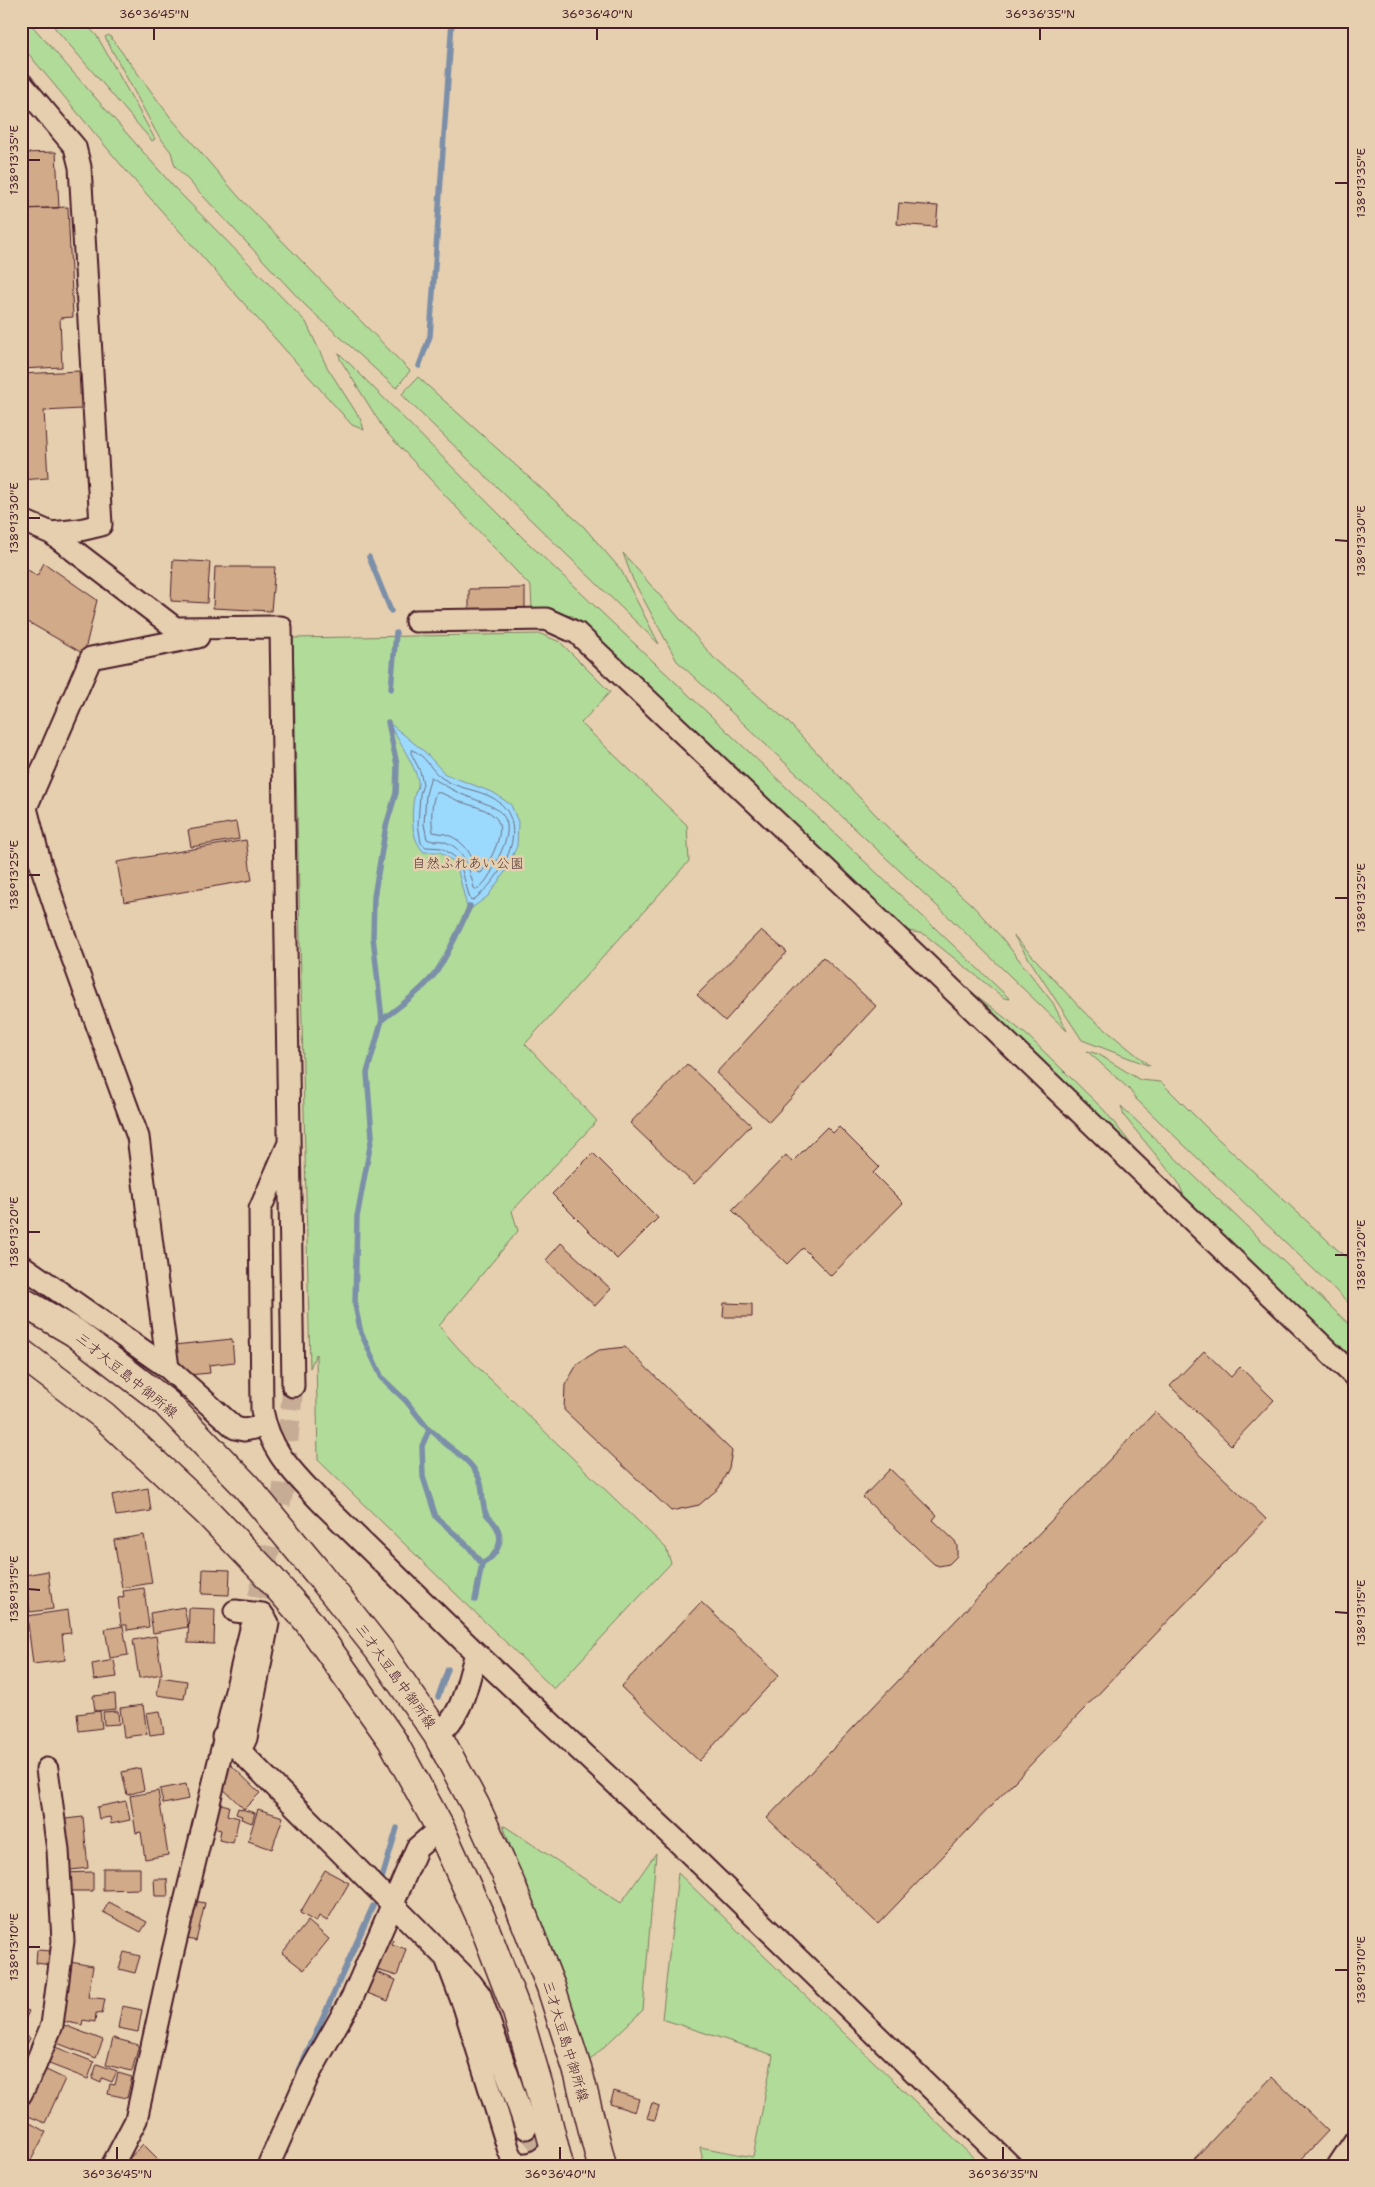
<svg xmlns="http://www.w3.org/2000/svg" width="1375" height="2187" font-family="'Shantell Sans','Klee One',sans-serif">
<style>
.green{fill:#b1db98;stroke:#7e7d62}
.water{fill:#9cdafd;stroke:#7b8fa9}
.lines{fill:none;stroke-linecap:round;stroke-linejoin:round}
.shore{stroke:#6b6a7f;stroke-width:1}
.stream{stroke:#7b8fa9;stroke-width:5.5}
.building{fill:#d1aa89;stroke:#4a1f2b}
.minor-tunnel{stroke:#c7ac95;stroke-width:21;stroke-dasharray:21 11;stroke-linecap:butt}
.minor-casing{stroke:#4a1f2b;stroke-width:25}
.major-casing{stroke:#4a1f2b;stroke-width:31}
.minor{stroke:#e6cfaf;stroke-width:21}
.major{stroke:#e6cfaf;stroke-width:28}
.ticks{fill:none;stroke:#4a1f2b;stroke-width:2}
.labels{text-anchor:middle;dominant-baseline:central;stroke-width:5;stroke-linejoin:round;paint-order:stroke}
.park-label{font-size:14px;fill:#593b3b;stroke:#e6cfaf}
.street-label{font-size:14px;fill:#4a1f2b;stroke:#e6cfaf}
.neatline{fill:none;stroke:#4a1f2b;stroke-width:2}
.ticks-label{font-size:12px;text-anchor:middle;fill:#4a1f2b}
</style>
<rect width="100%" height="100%" fill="#e6cfaf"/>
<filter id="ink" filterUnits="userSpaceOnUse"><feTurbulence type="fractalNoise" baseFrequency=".02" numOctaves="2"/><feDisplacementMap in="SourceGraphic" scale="10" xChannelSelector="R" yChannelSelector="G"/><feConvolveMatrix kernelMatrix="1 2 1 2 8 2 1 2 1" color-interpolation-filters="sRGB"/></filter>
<g filter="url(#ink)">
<path class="green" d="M21 21H28L173 186 306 322 327 367 361 420 364 430 352 425 127 172 21 45Z
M49 21H83L97 36 155 139 152 141Z
M109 35 171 118 238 196 410 371 396 388 305 305 175 166 171 152 156 132 105 37Z
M339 353 524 539 1010 999 1004 998 924 934 904 930 612 656 573 616 532 611 531 587 385 431 340 359Z
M418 377 584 527 621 570 659 644 407 400 402 394Z
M623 553 713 657 787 721 896 836 973 906 1002 938 1053 1003 1067 1031 952 920 677 661 633 580Z
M541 634 560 642 610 692 581 723 687 825 689 861 525 1044 597 1121 512 1211 518 1231 439 1326 459 1349 666 1548 671 1563 554 1689 318 1460 316 1354 310 1368 293 638Z
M1014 936 1084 1012 1150 1066 1082 1040Z
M939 966 1028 1036 1104 1110 1147 1164Z
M1087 1051 1098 1054 1140 1080 1161 1082 1214 1135 1354 1265V1308L1136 1099 1129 1089Z
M1121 1106 1354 1329V1366L1186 1201 1178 1182 1124 1116Z
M503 1825 621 1903 656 1853 643 2010 587 2063Z
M678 1873 982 2166H704L700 2147 753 2157 773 2055 662 2019Z"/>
<path class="water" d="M388 722 425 752 445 774 494 793 511 805 518 822 517 846 505 872 488 896 468 911 456 863 440 852H424C410 839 411 810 415 793 416 790 418 788 418 785 420 772 395 735 388 722Z"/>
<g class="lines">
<path class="shore" d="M412 750C425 754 431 771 442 778 457 789 477 789 493 798 534 822 503 879 473 900L470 899 459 860 442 848 426 847 421 843 418 824 420 794 423 784 420 771 411 753Z
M431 777C441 783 450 789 461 794 493 807 521 810 500 854 495 866 488 881 477 890L474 888C469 869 465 847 442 841 437 840 432 842 427 839L424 824 426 795Z
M436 792C444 793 453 799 461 802 473 806 485 808 494 816 509 829 490 861 481 873L477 872C472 854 464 840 445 834 441 833 437 833 433 832 431 820 431 803 436 792Z"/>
<path class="stream" d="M419 366 430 336 452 21
M369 557 391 611
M391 689 396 633
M388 722 397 765 396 793 386 826 374 897 373 937 382 1020 367 1073 372 1136 357 1217 355 1305 361 1333 382 1378 406 1401 429 1430 422 1446 423 1477 436 1517 468 1546 482 1564 475 1600
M382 1020C401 1005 423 990 437 971 450 951 460 928 470 906
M429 1430C437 1433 439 1439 446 1444 460 1455 476 1465 481 1484 483 1492 482 1502 485 1511 486 1516 491 1518 494 1523 506 1539 498 1555 482 1564
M438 1697 448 1669
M380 1885 397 1828
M298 2073 373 1906"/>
</g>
<path class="building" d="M56 152 59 208 21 209V153Z
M899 203 938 206 936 227 897 224Z
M68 207 73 317 60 318 62 367 21 369V209Z
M79 371 81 409 44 411 48 478 21 480V374Z
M173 560 210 562 207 603 171 601Z
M44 563 97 600 84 654 21 618V565L37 576Z
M215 567H275L271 611 213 608Z
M525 588V611H469V589Z
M236 822 239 839 191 847 188 830Z
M246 840 252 880 124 902 117 862Z
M761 930 787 952 725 1021 697 995Z
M823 957 876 1006 769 1122 716 1073Z
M687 1064 751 1125 694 1184 630 1123Z
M827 1127 833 1133 839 1127 879 1167 873 1173 903 1203 831 1276 803 1248 787 1264 732 1210 786 1155 792 1162Z
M593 1153 658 1218 617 1259 552 1194Z
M561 1243 611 1289 595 1306 546 1260Z
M724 1303 752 1304V1317H723Z
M232 1339 234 1362 209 1365 210 1373 188 1375 176 1362 174 1345Z
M625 1347 732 1451 729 1468 719 1488 699 1505 671 1511 564 1410 565 1385 578 1363 599 1350Z
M1204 1351 1231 1377 1240 1367 1274 1400 1231 1445 1170 1386Z
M1155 1412 1266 1519 878 1924 767 1818Z
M890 1469 937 1515 933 1520 955 1541 957 1546V1556L949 1564 939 1566 934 1564 863 1497Z
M148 1488 151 1511 116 1516 112 1495Z
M144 1535 152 1583 122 1588 114 1540Z
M203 1569 230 1570 229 1595 202 1594Z
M48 1571 53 1609 30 1612 25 1575Z
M144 1588 149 1627 127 1630V1625H121L118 1598 124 1597 123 1591Z
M701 1602 779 1675 699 1761 621 1687Z
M184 1607 188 1627 153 1633 150 1613Z
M189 1608 215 1609 214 1644 188 1643Z
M68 1610 71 1633 62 1634 65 1660 33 1664 27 1616Z
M123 1626 128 1655 110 1658 105 1629Z
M156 1636 162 1674 139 1678 133 1640Z
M114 1660 117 1677 94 1680 92 1664Z
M160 1677 187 1681 184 1699 157 1695Z
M115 1694 116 1709 95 1711 93 1696Z
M143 1705 147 1734 124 1737 120 1708Z
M100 1711 102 1728 79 1731 77 1714Z
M118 1711 119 1724 104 1725 103 1712Z
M160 1711 164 1733 150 1735 146 1713Z
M230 1764 260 1793 244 1809 214 1780Z
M140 1768 144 1790 127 1795 122 1772Z
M186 1784 189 1799 163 1804 160 1789Z
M158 1791 168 1855 145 1859 141 1832 136 1833 130 1796Z
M126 1801 130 1820 111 1824 110 1817 99 1819 97 1807Z
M209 1801 229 1806 227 1815 239 1818 233 1843 219 1840 221 1830 203 1825Z
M238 1808 255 1813 252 1823 241 1819 242 1816 236 1814Z
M258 1809 283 1817 272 1849 248 1841Z
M83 1817 88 1868 62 1871 57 1820Z
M103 1868H140V1889L103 1890Z
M325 1870 349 1883 327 1921 319 1916 316 1922 300 1913Z
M93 1872V1891H62V1873Z
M154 1879H167L168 1896H155Z
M189 1900 205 1903 196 1941 180 1937Z
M109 1902 147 1922 141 1932 103 1912Z
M308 1921 329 1939 304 1970 282 1953Z
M382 1936 393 1940 392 1944 406 1949 397 1976 371 1968Z
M37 1950 52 1951 51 1965 36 1963Z
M124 1952 140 1956 135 1973 119 1969Z
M70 1962 93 1966 88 1997 105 1999 102 2014 96 2013 95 2022 83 2020 82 2025 56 2020Z
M371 1970 396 1980 388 2001 362 1991Z
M122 2006 142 2010 138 2032 118 2028Z
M21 2008 29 2011 21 2029Z
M56 2022 103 2040 96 2058 49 2040Z
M21 2034 30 2038 21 2057Z
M113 2038 139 2045 132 2071 106 2065Z
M50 2045 94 2062 88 2079 44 2062Z
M97 2064 117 2071 112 2082 102 2078 101 2083 92 2079Z
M40 2067 65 2079 45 2123 21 2113V2107Z
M118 2073 132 2077 127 2098 108 2094 110 2084 115 2085Z
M1272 2077 1328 2131 1295 2166H1196L1198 2163 1194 2159Z
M614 2091 639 2099 635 2112 610 2104Z
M652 2103 659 2106 655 2120 647 2118Z
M21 2118 46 2132 28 2166H21Z
M143 2144 164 2165 122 2166Z"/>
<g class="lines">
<path class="minor-tunnel" d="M21 1321 43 1291
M251 1629 283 1491 293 1386
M526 2128 558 2166"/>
<g class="minor-casing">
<path id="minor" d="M21 83 75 147 80 167 101 525 80 530 51 533
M21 520 51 533 175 628 281 627 293 1386
M416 621 546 619 577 633 907 946 1354 1376
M26 808 40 862 66 940 138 1137 168 1368
M21 819 91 658 198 637
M289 1143 260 1209 262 1410C270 1452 293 1472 321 1502L476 1653 678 1842 1011 2166
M21 1265 168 1368 235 1428 244 1430 265 1426
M235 1611 262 1614 268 1623 246 1738 240 1751
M437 1734C463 1718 468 1680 476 1653
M223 1737 240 1751 446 1958 464 2006 509 2151 513 2159 519 2166
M450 1962 471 1983 480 1995 526 2128
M21 2094 35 2066 52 2025 63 1941 58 1850 47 1769
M517 2164C534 2166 544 2159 554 2145
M112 2166 136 2120 170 1964 251 1629
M268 2166 309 2074 353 1996 417 1848 440 1828
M1338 2166 1354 2142"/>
</g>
<g class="major-casing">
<path id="major" d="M21 1301 74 1332 166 1403 245 1485 318 1573 379 1650 437 1734 475 1805 511 1885 551 1987 579 2075 602 2166
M21 1353 104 1416 207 1512 263 1570 308 1621 392 1740 440 1828 481 1918 517 2012 541 2094 559 2166"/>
</g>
<use href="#minor" class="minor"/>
<use href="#major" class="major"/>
</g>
</g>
<path class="ticks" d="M154 40V28M597 40V28M1040 40V28M28 160H40M1335 183H1348M28 518H40M1335 540 1348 541M28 875H40M1335 898H1348M28 1232H40M1335 1255H1348M28 1589 40 1590M1335 1612 1348 1613M28 1947H40M1335 1970H1348M117 2160V2147M560 2160V2147M1003 2160V2147"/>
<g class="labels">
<g class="park-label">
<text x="468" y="863">自然ふれあい公園</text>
</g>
<g class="street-label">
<text transform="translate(127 1375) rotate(39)">三才大豆島中御所線</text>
<text transform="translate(396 1676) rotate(54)">三才大豆島中御所線</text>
<text transform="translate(566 2041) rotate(73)">三才大豆島中御所線</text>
</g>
</g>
<rect width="1375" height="2187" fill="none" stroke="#e6cfaf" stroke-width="55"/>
<rect x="28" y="28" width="1320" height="2132" class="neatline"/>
<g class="ticks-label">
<text x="154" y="18">36°36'45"N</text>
<text x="597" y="18">36°36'40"N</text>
<text x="1040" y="18">36°36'35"N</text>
<text transform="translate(14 160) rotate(-90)" y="4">138°13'35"E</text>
<text transform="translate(1361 183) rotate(-90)" y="4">138°13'35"E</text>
<text transform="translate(14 518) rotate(-90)" y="4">138°13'30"E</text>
<text transform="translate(1361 541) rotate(-90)" y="4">138°13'30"E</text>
<text transform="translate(14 875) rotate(-90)" y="4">138°13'25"E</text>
<text transform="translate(1361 898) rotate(-90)" y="4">138°13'25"E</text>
<text transform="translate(14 1232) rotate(-90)" y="4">138°13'20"E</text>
<text transform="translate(1361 1255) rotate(-90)" y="4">138°13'20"E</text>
<text transform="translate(14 1589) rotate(-90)" y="4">138°13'15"E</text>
<text transform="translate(1361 1613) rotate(-90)" y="4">138°13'15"E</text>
<text transform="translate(14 1947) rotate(-90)" y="4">138°13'10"E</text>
<text transform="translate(1361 1970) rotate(-90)" y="4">138°13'10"E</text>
<text x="117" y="2178">36°36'45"N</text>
<text x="560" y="2178">36°36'40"N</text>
<text x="1003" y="2178">36°36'35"N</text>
</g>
</svg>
